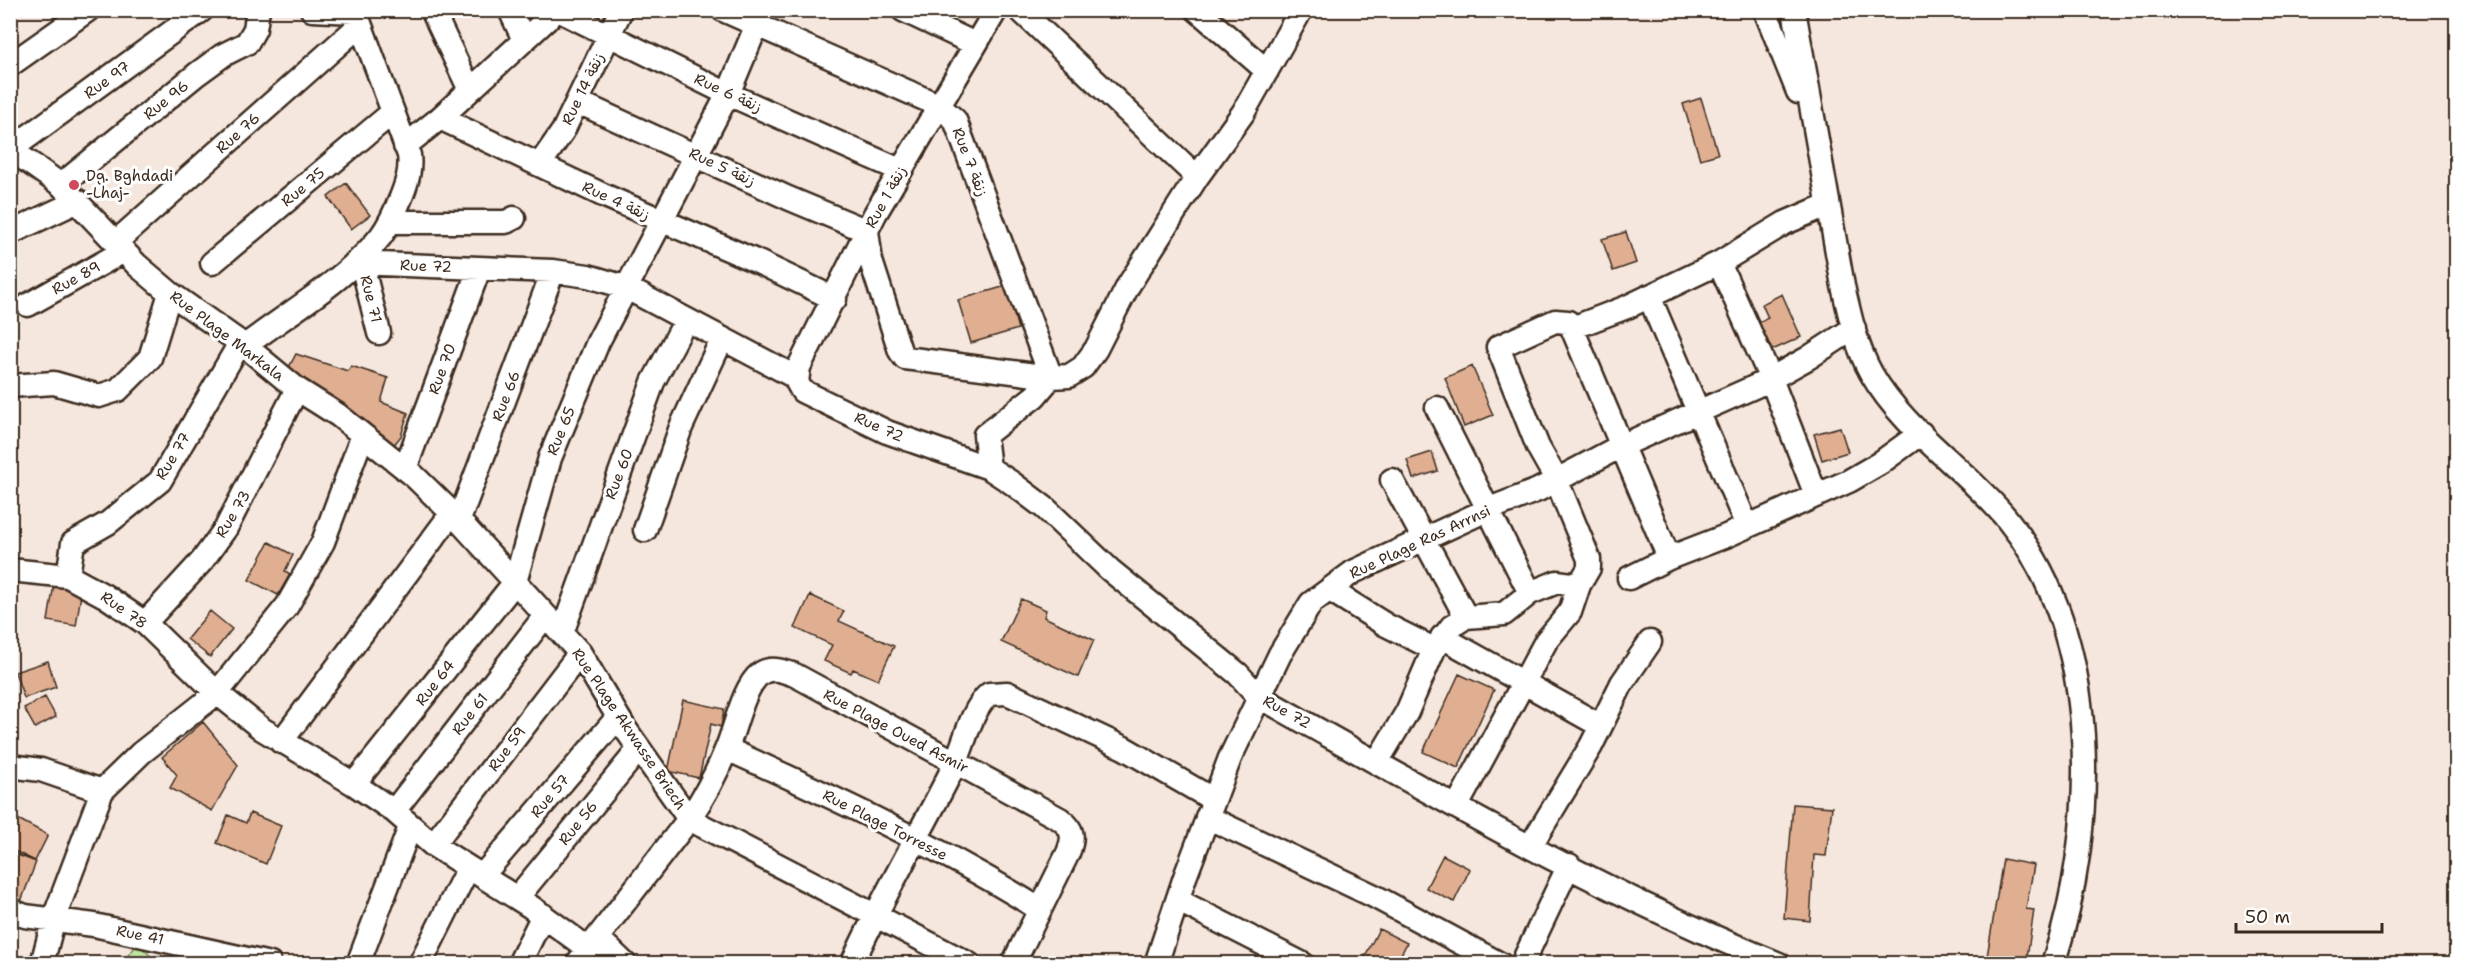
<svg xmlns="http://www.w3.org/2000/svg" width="2467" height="974" font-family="'Shantell Sans','Playpen Sans Arabic',sans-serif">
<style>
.green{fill:#bee5a0;stroke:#7c885f;stroke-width:1.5}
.building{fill:#e0af92;stroke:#3b2a1e;stroke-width:1.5}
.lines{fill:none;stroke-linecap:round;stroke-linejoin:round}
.street-casing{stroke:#3b2a1e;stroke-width:27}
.street{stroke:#fff;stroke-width:22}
.poi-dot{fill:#d1495b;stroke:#fff;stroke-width:2}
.labels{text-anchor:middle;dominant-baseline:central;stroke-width:6;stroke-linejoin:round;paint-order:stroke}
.street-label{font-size:15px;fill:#3b2a1e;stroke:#fff}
.poi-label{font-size:15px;fill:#3b2a1e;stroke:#fff;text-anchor:start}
</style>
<rect width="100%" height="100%" fill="#f6e7de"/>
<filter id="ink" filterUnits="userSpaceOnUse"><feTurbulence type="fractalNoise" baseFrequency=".0167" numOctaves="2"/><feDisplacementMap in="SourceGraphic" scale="12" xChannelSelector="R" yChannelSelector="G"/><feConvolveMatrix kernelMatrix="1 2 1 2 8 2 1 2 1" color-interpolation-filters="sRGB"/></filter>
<g filter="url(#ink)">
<path class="green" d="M138 944 158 963 120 964Z"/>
<path class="building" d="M1701 98 1718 154 1700 159 1683 104Z
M346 183 370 215 351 229 328 197Z
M1626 232 1636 263 1613 271 1602 239Z
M1006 286 1018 329 971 343 958 300Z
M1782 294 1801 337 1768 352 1756 324 1768 318 1762 304Z
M296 354 348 371 351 366 388 378 381 402 408 413 401 436 393 446 324 392 287 371Z
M1472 366 1493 415 1464 427 1445 378Z
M1840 427 1848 452 1822 460 1814 434Z
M1432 452 1438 471 1413 479 1407 460Z
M269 542 293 555 285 571 290 574 278 595 249 580Z
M54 584 82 588 76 626 48 621Z
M810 595 844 611 839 621 894 646 878 680 853 669 851 673 824 661 832 645 795 628Z
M1021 599 1046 610 1044 617 1094 640 1078 677 1001 642Z
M210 611 232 629 210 657 187 639Z
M48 661 56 687 24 698 15 672Z
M1459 674 1494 690 1458 768 1423 752Z
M45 697 56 717 35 728 24 708Z
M683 700 724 709 721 727 711 724 699 778 668 771Z
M203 722 238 765 212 811 170 788 177 775 162 757Z
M1793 804 1832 807 1826 856 1814 855 1810 921 1784 918Z
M250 813 281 826 266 864 217 843 228 815 246 823Z
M16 818 48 835 35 861 10 849V829Z
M10 852 36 862 20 904 10 901Z
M1443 855 1470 869 1454 902 1426 888Z
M2003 859 2034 865 2026 909 2034 910 2026 964 1987 957Z
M1379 929 1407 943 1396 964H1361Z"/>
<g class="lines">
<g class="street-casing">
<path id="street" d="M312 10 355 12
M432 10 469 88
M510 10 524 40
M558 10 728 94 900 170
M723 10 938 105 955 120 1051 377 1035 396 985 435 989 468
M903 10 975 44
M996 10 875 214 799 367 797 382 802 391 887 432 989 468 1012 483 1045 508 1110 570 1238 674 1258 696C1428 791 1598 892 1779 964
M1020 10 1197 177 1243 113 1301 10
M1197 10 1267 71
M1765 10 1798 92
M1794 10 1843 286C1850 316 1856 346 1871 373 1904 431 1965 468 2007 519 2103 636 2098 827 2053 964
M10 65 88 10
M578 102 788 198 867 231
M440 118 557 10
M405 146 440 118 603 195 758 262 835 299
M10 149 61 185 137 265 170 293 245 346 297 389 338 415 413 475 452 513 580 653 624 727 689 819 969 964
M11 149 202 10
M540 164 563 131 621 10
M61 185 197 74 223 55 247 43 255 29 258 10
M391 222H506L514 218
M867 231 871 261 900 351 905 358 1051 377 1069 376 1083 367 1096 349 1128 286 1197 177
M10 233 78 201
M117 241 360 25
M212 263 393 112
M355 263 553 271 588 276 625 287 797 378
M1719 263 1771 379 1816 495
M362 264 379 333
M1649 296 1747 526
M28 305 124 251
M1572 328 1669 558
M245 346C288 313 347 279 381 236 390 224 396 210 402 195 407 182 411 170 409 155L355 10
M10 386 54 383 99 396 118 390 150 358 170 293
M1437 408 1530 593
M405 469 479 269
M1392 480 1466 617
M459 520 553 271
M645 530 681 427 722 339
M10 570 68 576 105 596 145 623 217 693 262 729 354 784 394 811 433 845 531 907 590 950
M68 576 73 543 108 523 160 481 240 343
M1629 578 1669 558 1726 536 1849 481 1880 463 1921 433
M1330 590 1386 625 1434 649
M145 623 202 561 226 528 297 389
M562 633 653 382 686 320
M1442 637 1601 726
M281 742 452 513
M727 749C833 797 940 847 1039 909
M1377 762 1407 712 1434 649 1452 626 1466 617 1504 614 1530 593 1557 582 1579 585 1589 568V559L1556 479 1538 447 1498 347 1555 321 1568 322 1572 328 1627 307 1719 263 1785 223 1827 205
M10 766 41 770 102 791
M354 784 515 582 550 458 598 342 728 94 763 10
M1457 806 1546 641 1570 612 1579 585
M394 811 545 616
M1207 817 1374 896 1500 964
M433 845 580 653
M1531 845 1591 746 1622 683 1650 642
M482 876 618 717
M517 898 639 749
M1179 901 1303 964
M10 910 25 916 94 925 270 964
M598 938 625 964
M42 964 54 918 102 791 141 753 217 693 287 606 323 542 362 437
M358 964 410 827
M420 964 468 868
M519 964 543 915
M577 964 689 819C704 797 716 775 726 750 735 730 743 687 760 674 771 666 783 671 795 675L1060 819C1074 829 1074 838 1068 853L1013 964
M852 964C883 895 922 831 955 764 965 742 971 710 989 694L1007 693 1124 748 1214 800
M1156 964 1185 877 1230 758 1280 654 1311 603 1353 572 1489 509 1538 490 1621 446 1763 383 1808 358 1854 328
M1522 964 1569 865"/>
</g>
<use href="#street" class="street"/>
</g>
</g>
<circle class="poi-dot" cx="74" cy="185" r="6"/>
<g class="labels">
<g class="street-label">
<text transform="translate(107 80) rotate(-36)">Rue 97</text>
<text transform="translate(583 89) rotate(-64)">Rue 14 زنقة</text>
<text transform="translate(728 93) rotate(25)">Rue 6 زنقة</text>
<text transform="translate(166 100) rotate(-39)">Rue 96</text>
<text transform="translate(238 133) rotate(-42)">Rue 76</text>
<text transform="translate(970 162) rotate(69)">Rue 7 زنقة</text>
<text transform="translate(722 167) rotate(25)">Rue 5 زنقة</text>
<text transform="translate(303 187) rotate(-40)">Rue 75</text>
<text transform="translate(886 197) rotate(-61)">Rue 1 زنقة</text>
<text transform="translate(616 201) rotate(25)">Rue 4 زنقة</text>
<text transform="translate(426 266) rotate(2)">Rue 72</text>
<text transform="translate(76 278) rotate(-29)">Rue 89</text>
<text transform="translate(371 299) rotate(76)">Rue 71</text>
<text transform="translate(227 336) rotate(37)">Rue Plage Markala</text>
<text transform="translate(442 369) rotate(-70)">Rue 70</text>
<text transform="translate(506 396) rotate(-69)">Rue 66</text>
<text transform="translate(879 427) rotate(24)">Rue 72</text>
<text transform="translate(561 431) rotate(-68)">Rue 65</text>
<text transform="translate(173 456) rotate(-59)">Rue 77</text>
<text transform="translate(619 474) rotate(-69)">Rue 60</text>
<text transform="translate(233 514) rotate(-59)">Rue 73</text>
<text transform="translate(1420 542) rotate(-25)">Rue Plage Ras Arrnsi</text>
<text transform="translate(124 610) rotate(35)">Rue 78</text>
<text transform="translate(435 683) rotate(-52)">Rue 64</text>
<text transform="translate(1287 712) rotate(29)">Rue 72</text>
<text transform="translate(470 714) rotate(-52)">Rue 61</text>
<text transform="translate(629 729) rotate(56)">Rue Plage Akwasse Briech</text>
<text transform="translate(896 731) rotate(28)">Rue Plage Oued Asmir</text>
<text transform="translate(507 749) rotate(-53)">Rue 59</text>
<text transform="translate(550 796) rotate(-50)">Rue 57</text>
<text transform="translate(578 823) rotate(-51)">Rue 56</text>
<text transform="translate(885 825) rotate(27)">Rue Plage Torresse</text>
<text transform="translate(140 935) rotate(12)">Rue 41</text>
</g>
<g class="poi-label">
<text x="86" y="176">Dg. Bghdadi<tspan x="86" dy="17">-Lhaj-</tspan></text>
</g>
</g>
<rect width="2467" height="974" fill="none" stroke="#fff" stroke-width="36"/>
<rect x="18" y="18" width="2431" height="938" fill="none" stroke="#3b2a1e" stroke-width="2" filter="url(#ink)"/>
<path d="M2236 923v9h146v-9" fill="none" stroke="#3b2a1e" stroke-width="3"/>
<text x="2245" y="923" font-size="18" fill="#3b2a1e" stroke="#ffffff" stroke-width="4.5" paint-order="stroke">50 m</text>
</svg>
